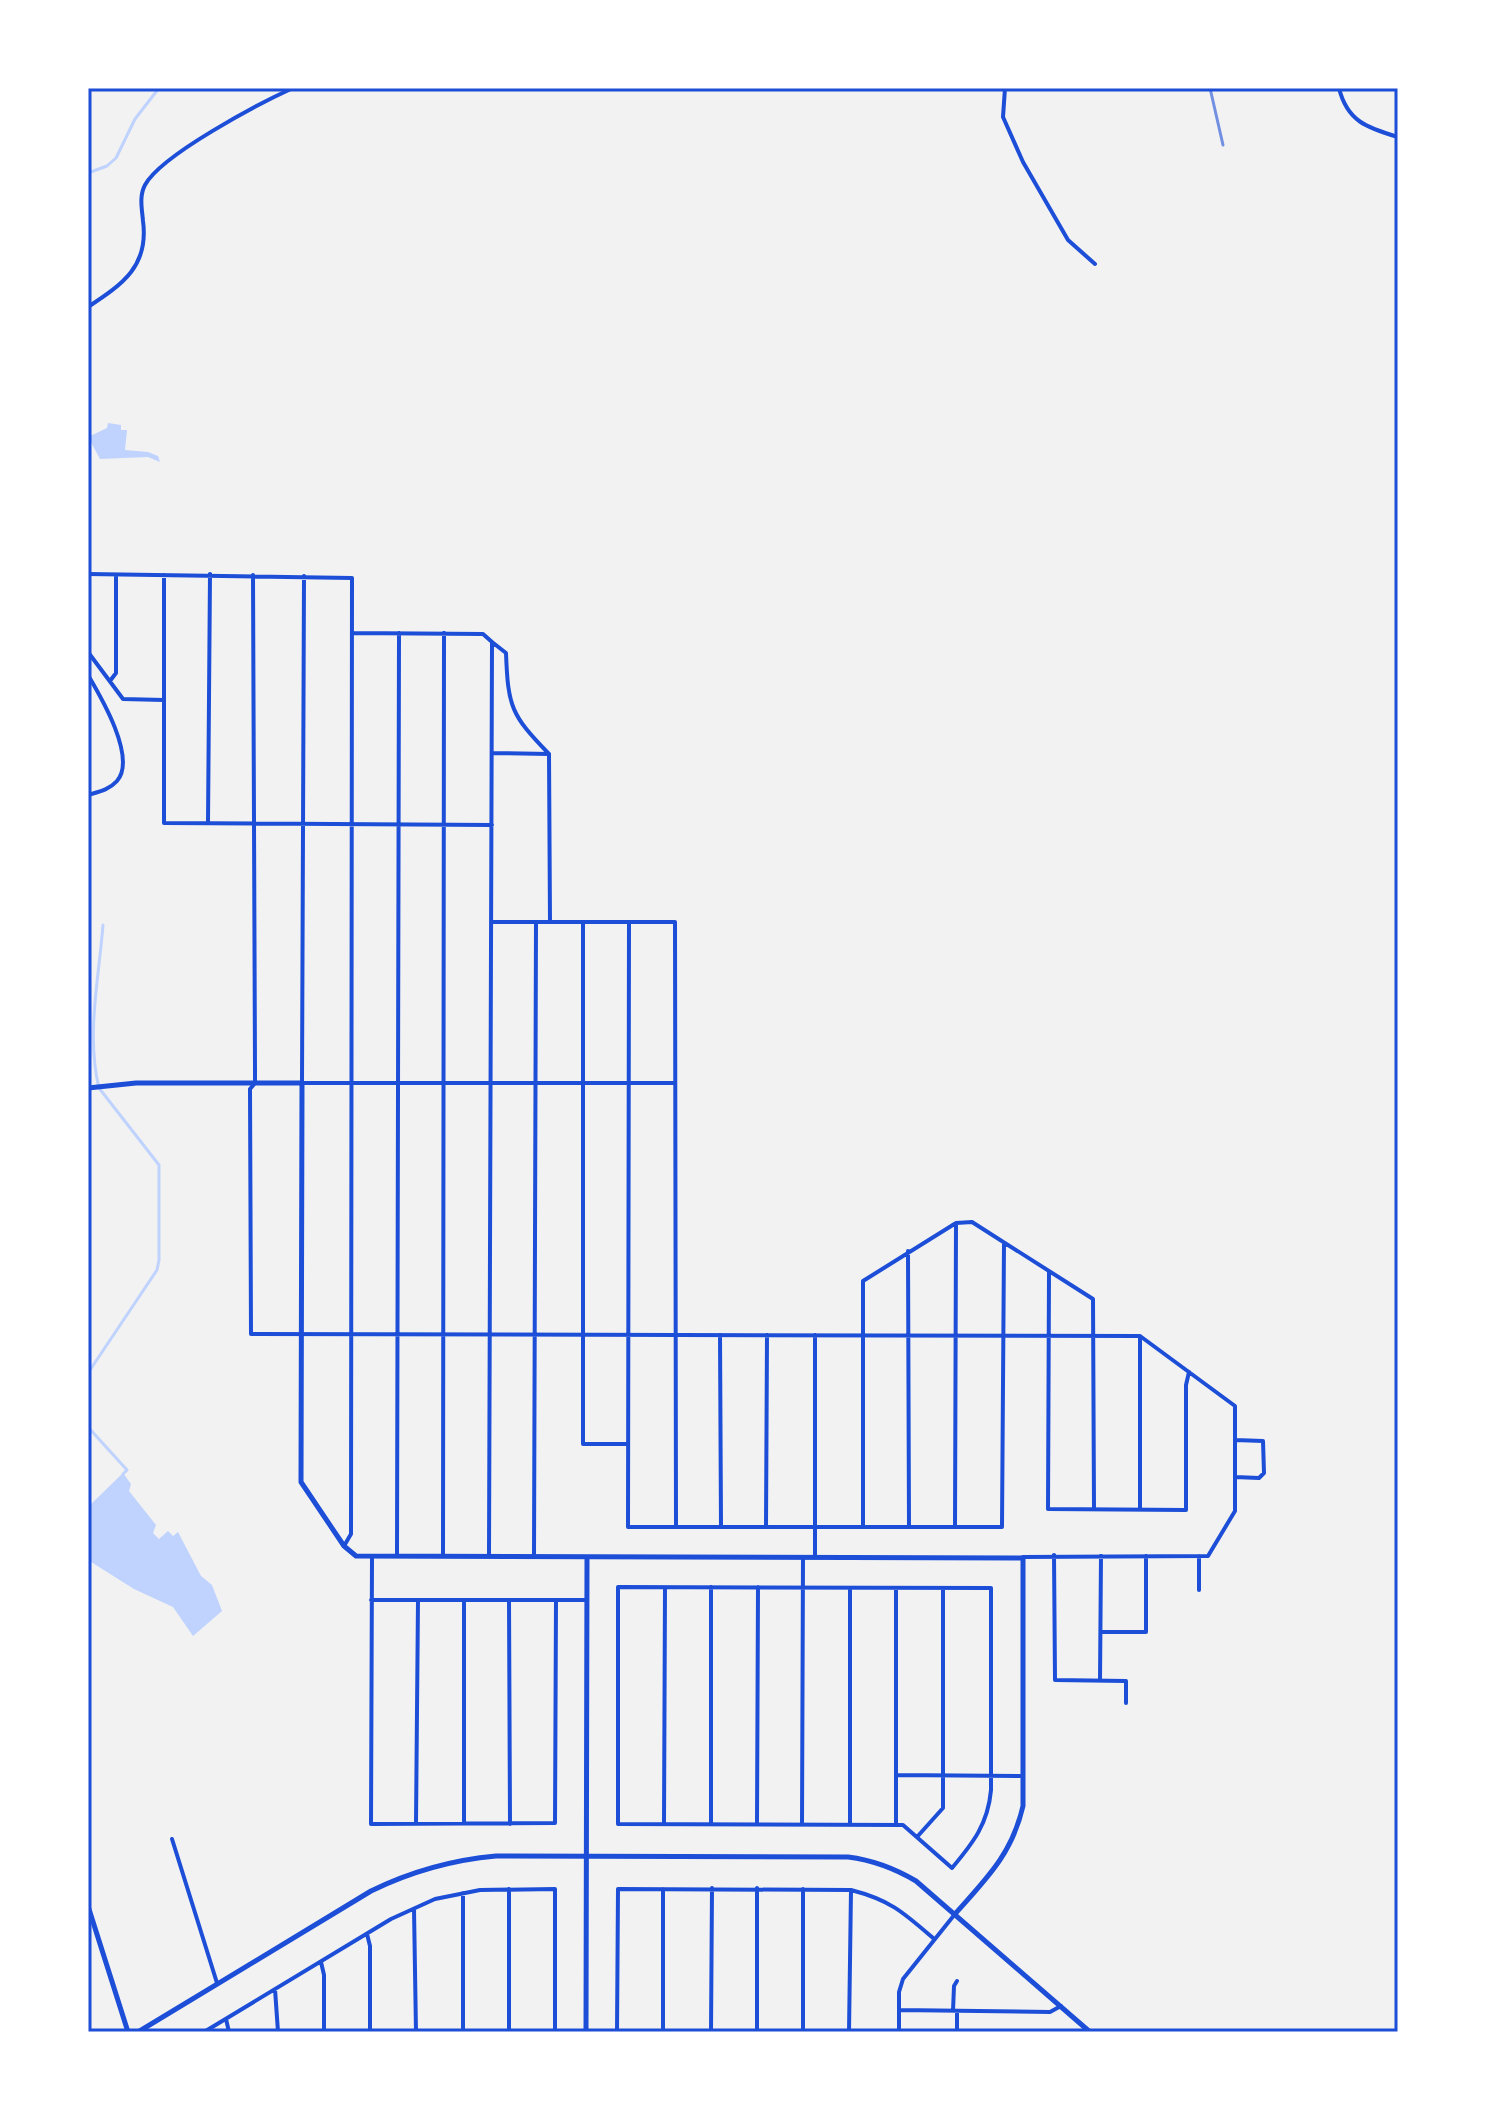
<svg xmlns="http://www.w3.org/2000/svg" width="1486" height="2120" font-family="'Space Grotesk',sans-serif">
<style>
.water{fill:#bfd3fe}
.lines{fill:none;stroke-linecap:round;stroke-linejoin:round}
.stream{stroke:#bfd3fe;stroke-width:3}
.minor{stroke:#1d4ed8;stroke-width:4}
.tertiary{stroke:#1d4ed8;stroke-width:5}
.rail{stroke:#7290e2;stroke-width:3}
.neatline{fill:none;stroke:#1d4ed8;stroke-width:3}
</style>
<rect width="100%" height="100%" fill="#f2f2f2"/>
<path class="water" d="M108 423 121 425V430H127L125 450 148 452 158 456 160 462 148 457 100 459 88 437 107 428Z
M123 1473 131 1484 129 1491 156 1525 153 1533 159 1539 168 1531 173 1536 178 1532 201 1576 212 1585 222 1611 193 1636 173 1607 134 1589 88 1560V1507Z"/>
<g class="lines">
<path class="stream" d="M88 173 107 166 116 158 135 119 159 88
M88 1373 157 1270 159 1260V1165L99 1088C86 1036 99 977 103 925
M88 1427 127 1470 123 1474"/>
<path class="minor" d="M1005 88 1003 117 1023 162 1068 240 1095 264
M1339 88C1347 121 1367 128 1398 137
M88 307C123 284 149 266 143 221 142 209 139 196 145 185 161 155 260 103 293 88
M88 574 352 578 351 1534 344 1546
M164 575V823L492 825
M253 575 255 1070V1083L250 1089 251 1334 1140 1336 1235 1406V1511L1208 1556 1023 1557
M304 576 302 1083H675
M352 633 483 634 492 642 489 1556
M492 642 506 653C508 707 511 715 549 754
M88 652 123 699 164 700
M88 675C101 697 137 758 117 781 109 790 98 792 88 795
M110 681 116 673V575
M492 753 549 754 550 922
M208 823 210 574
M492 922H675L676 1526
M583 922V1444H628
M629 922 628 1527H1002L1004 1243
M908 1251 909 1527
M1049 1272 1048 1509 1186 1510V1385L1189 1372
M720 1335 721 1526
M815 1335V1557
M1235 1440 1263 1441 1264 1473 1259 1478 1235 1477
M1140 1509V1336
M766 1527 767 1335
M863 1527V1281L956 1223 972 1222 1093 1299 1094 1509
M955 1527 956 1223
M1054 1555 1055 1680 1126 1681V1703
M397 1556 399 633
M443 1556 444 633
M1199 1556V1590
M372 1557 371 1824 555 1823 556 1600
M534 1557 536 922
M618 1587 991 1588V1790C988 1824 973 1843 952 1868L903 1825 618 1824Z
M850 1588V1824
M371 1600H586
M464 1600V1822
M509 1600 510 1824
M1101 1632H1146V1556
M1100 1681 1101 1556
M897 1775 1023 1776
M416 1823 418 1600
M664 1823 665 1588
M711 1824V1587
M757 1824 758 1587
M802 1824 803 1557
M896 1824V1588
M917 1837 943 1808V1588
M172 1839 217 1983
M663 1889V2032
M414 1909 416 2032
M367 1934 370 1946V2032
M321 1962 324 1975V2032
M275 1989 278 2032
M899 2010 1050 2012 1061 2006
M953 2011 954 1986 957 1981
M226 2019 229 2032
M204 2032 391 1919 435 1899 480 1890 555 1889V2032
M463 2032V1893
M509 2032V1889
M617 2032 618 1889 851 1890C890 1900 903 1912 933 1938
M711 2032 712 1888
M757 2032V1888
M803 2032V1889
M849 2032 851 1890
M899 2032V1992L903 1979 955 1914
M957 2032V2011"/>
<path class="tertiary" d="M88 1088 136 1083H302L301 1482 344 1546 356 1556 1023 1558V1806C1012 1854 987 1878 955 1914
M88 1906 128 2032
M138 2032 371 1891C412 1871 451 1860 496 1856L848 1857C872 1860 894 1868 916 1881L1090 2032
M586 2032 587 1557"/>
<path class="rail" d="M1210 88 1223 145"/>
</g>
<rect width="1486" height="2120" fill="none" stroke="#ffffff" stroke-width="180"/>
<rect x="90" y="90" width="1306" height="1940" class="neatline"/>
</svg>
